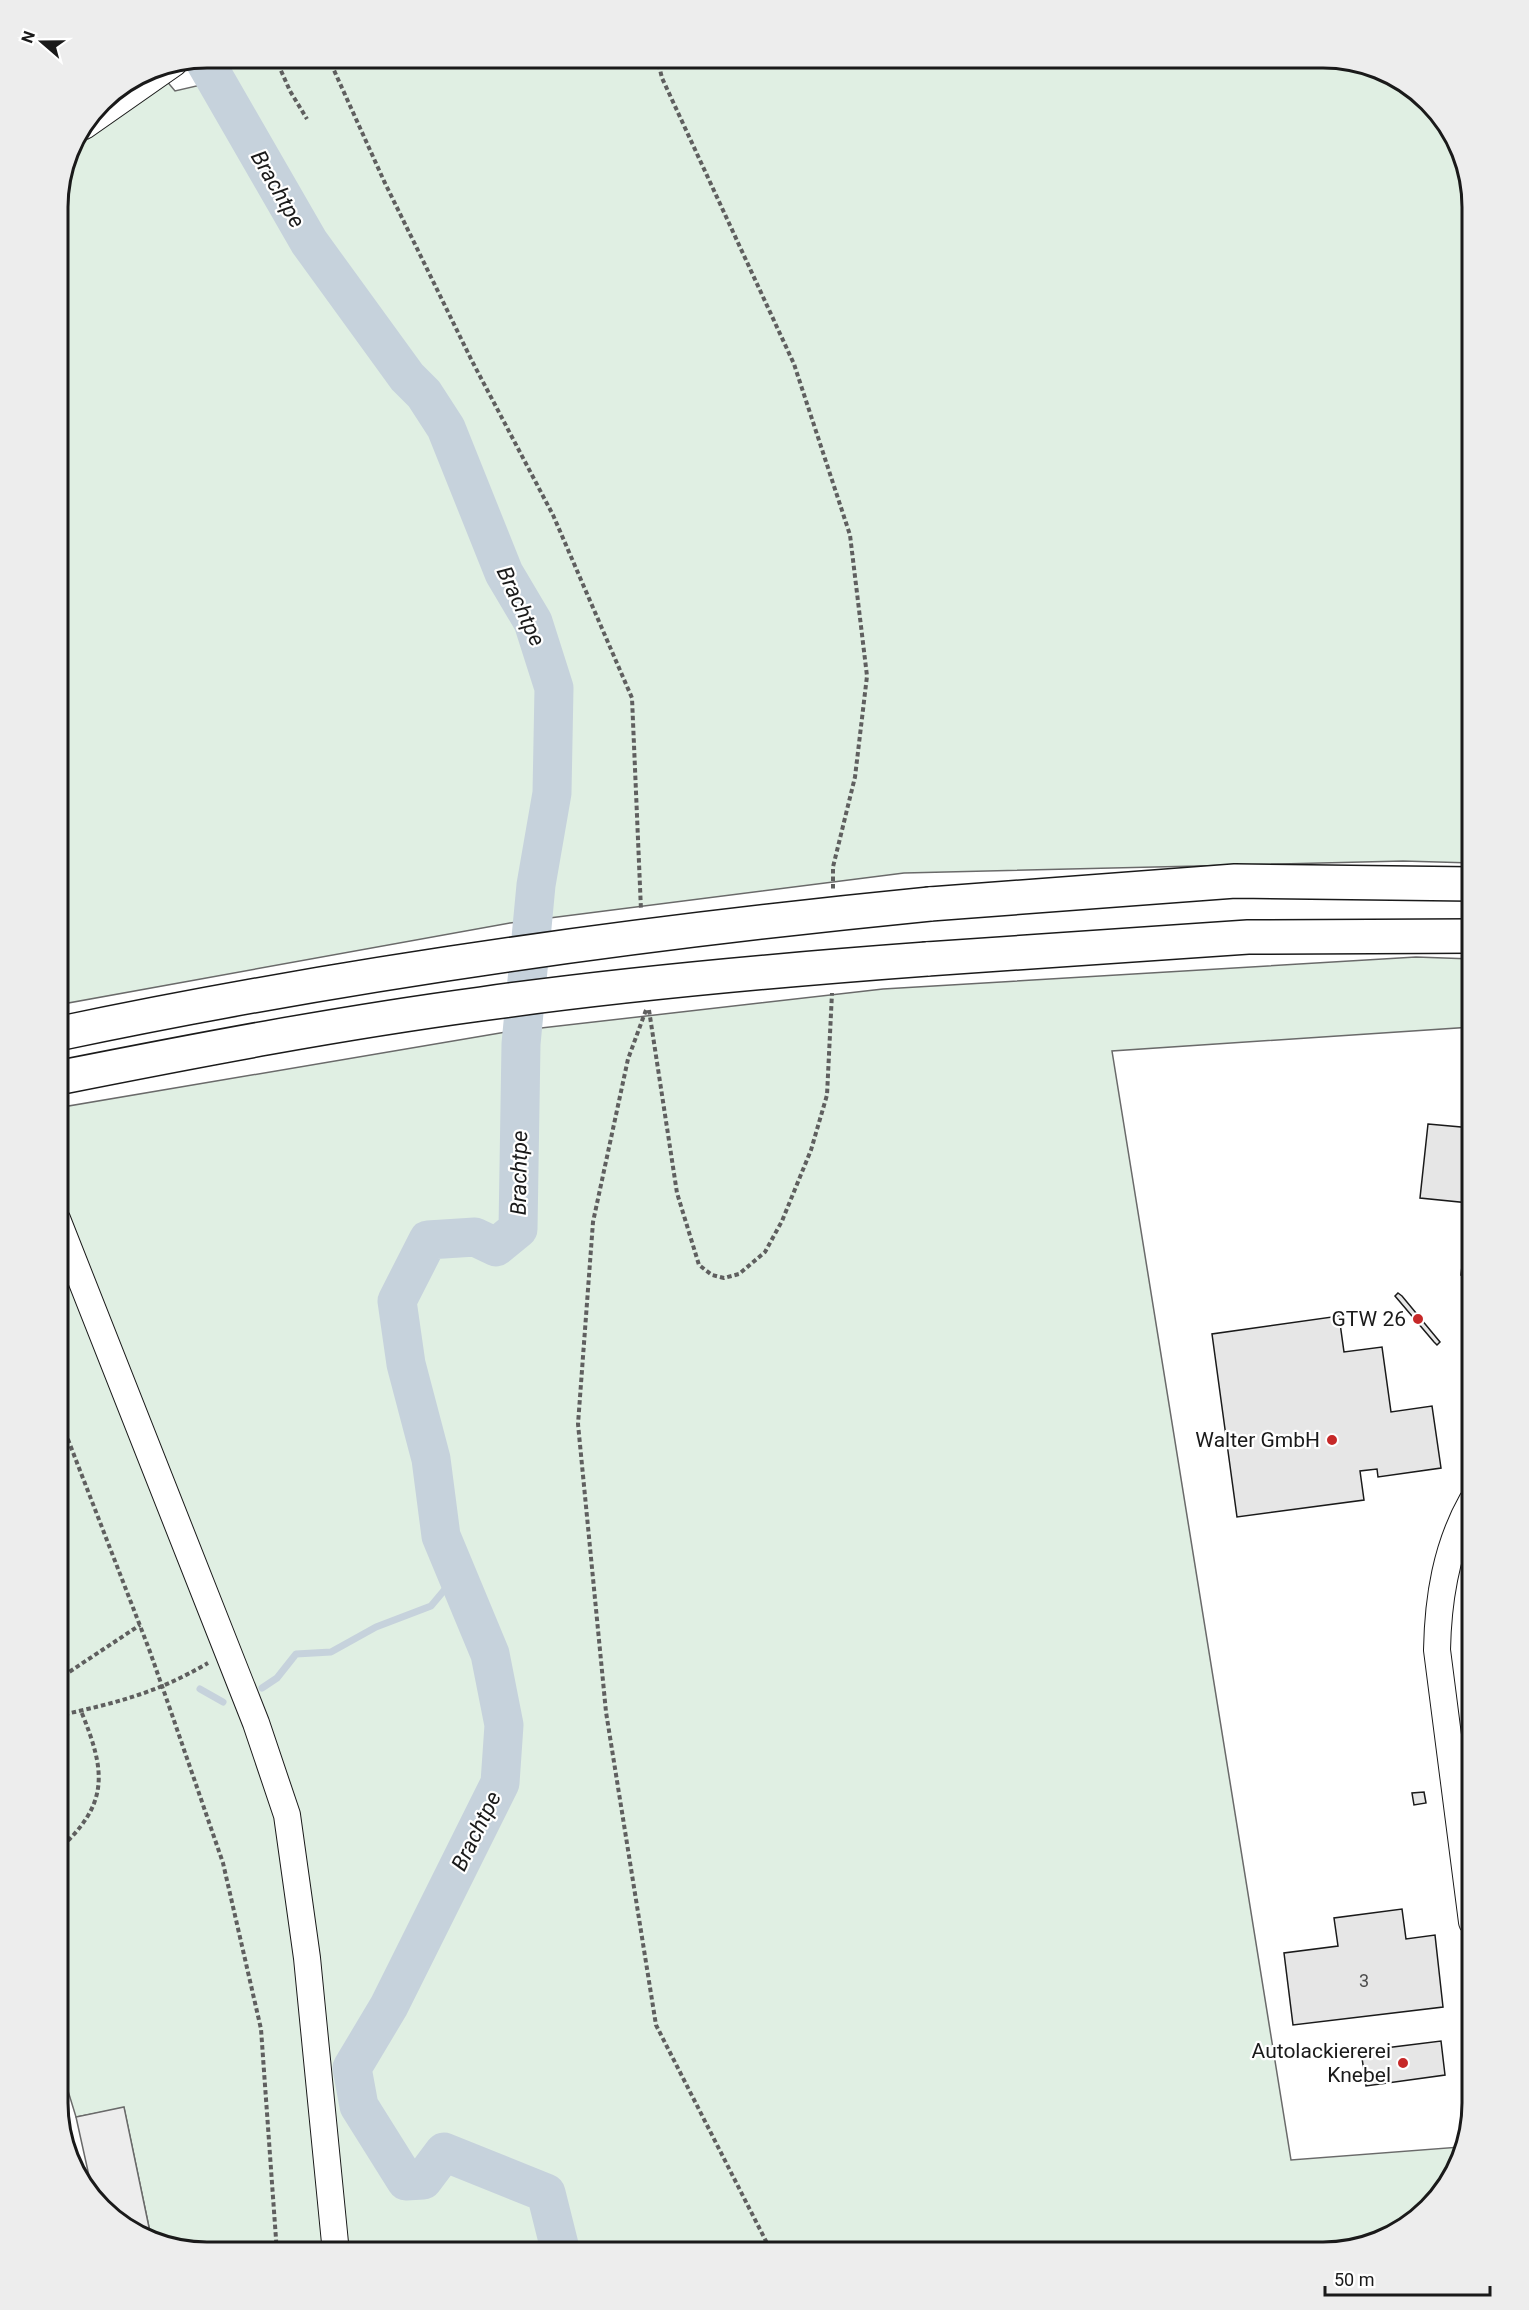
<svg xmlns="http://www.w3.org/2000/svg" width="1529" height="2310" font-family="Roboto,sans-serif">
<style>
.green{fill:#e0efe3;stroke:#6a6a6a;stroke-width:1.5}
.parking{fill:#ededed;stroke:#6a6a6a;stroke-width:1.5}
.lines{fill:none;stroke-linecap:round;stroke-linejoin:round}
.stream{stroke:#c6d2dc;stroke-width:7}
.river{stroke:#c6d2dc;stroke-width:39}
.building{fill:#e6e6e6;stroke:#1a1a1a;stroke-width:1.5}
.minor-casing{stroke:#1a1a1a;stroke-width:28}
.highway-casing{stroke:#1a1a1a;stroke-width:36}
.path{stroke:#5f5f5f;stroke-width:4;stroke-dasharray:4.5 3;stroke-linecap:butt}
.minor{stroke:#fff;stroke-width:26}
.highway{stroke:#fff;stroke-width:33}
.highway-bridge-casing{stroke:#1a1a1a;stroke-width:36;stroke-linecap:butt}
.path-bridge{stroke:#5f5f5f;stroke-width:4;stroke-dasharray:4.5 3;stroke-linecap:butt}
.highway-bridge{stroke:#fff;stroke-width:33}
.poi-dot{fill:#c62828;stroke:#fff;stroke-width:2}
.labels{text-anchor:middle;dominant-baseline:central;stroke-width:4.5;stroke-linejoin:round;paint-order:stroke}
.number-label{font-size:18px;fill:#4d4d4d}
.poi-label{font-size:21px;fill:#1a1a1a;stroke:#fff;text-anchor:end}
.water-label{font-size:22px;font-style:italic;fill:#1a1a1a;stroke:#fff}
.rim{fill:none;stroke:#1a1a1a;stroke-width:3}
</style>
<rect width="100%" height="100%" fill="#fff"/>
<path class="green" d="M207 57H1332L1405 82 1452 132 1472 207V863L1403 861 904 873 510 923 57 1005V197L69 149 101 101 155 67 175 91 201 85 199 58Z
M1416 957 1472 959V1027L1112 1051 1291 2160 1460 2147 1452 2178 1397 2233 1322 2253H197L151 2237 124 2108 76 2117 57 2055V1108L506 1032 883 989Z"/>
<path class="parking" d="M124 2107 151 2237 124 2228 93 2194 76 2117Z"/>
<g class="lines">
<path class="stream" d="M262 1688 277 1678 296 1654 331 1652 376 1627 431 1606 457 1575
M200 1689 223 1702"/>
<path class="river" d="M203 58 309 242 407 377 424 394 446 428 504 573 533 622 554 688 552 793 536 885 521 1044 518 1229 496 1247 475 1237 428 1240 397 1301 406 1364 431 1459 441 1536 490 1654 504 1725 500 1783 389 2006 352 2068 359 2106 406 2181 423 2180 444 2152 546 2193 561 2253"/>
</g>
<path class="building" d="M1428 1124 1472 1128V1276L1461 1275 1469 1203 1420 1198Z
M1398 1293 1402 1296 1440 1342 1437 1345 1434 1342 1395 1296Z
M1339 1316 1344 1352 1382 1347 1391 1412 1432 1406 1441 1468 1378 1477 1377 1469 1360 1471 1364 1500 1237 1517 1212 1334Z
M1424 1792 1426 1803 1414 1805 1412 1793Z
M1402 1909 1406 1939 1435 1935 1443 2007 1293 2025 1284 1953 1338 1946 1334 1918Z
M1441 2041 1445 2075 1366 2086 1361 2051Z"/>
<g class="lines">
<g class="minor-casing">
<path id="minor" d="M84 126 174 63
M57 1219 256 1723 287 1815 307 1958 336 2253
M1472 1922 1437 1650C1438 1598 1446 1547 1472 1501"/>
</g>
<g class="highway-casing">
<path id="highway" d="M930 904 1235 881 1472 884
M927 959 1248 937 1472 936"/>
</g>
<path class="path" d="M275 57 290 91 307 119
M328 57 384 181 472 361 553 515 632 698 641 910
M657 57 662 78 794 364 850 535 867 676 855 777 833 867V889
M646 1010 628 1059 593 1222 578 1424 606 1712 656 2025 772 2253
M649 1010 677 1193 699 1265 712 1275 724 1278 739 1274 765 1252 782 1221 811 1150 827 1095 832 993
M57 1411 149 1649
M57 1599 67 1640V1674
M57 1680 140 1625
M169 1706 223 1863 261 2029 277 2253
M57 1716C115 1703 155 1694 208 1663
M57 1851C110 1804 106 1772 81 1711"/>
<use href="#minor" class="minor"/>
<use href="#highway" class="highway"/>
<g class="highway-bridge-casing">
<path id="highway-bridge" d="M57 1034C346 973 636 933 930 904
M57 1078C198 1050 339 1023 481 1004 629 983 778 970 927 959"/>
</g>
<path class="path-bridge" d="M149 1649 169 1706"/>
<use href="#highway-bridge" class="highway-bridge"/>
</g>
<g class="poi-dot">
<circle cx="1418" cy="1319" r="6"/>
<circle cx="1332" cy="1440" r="6"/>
<circle cx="1403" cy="2063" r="6"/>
</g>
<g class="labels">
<g class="number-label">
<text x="1364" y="1980">3</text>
</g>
<g class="poi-label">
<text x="1406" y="1319">GTW 26</text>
<text x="1320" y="1440">Walter GmbH</text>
<text x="1391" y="2051">Autolackiererei<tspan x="1391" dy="24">Knebel</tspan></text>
</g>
<g class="water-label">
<text transform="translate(278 189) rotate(60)">Brachtpe</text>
<text transform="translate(521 606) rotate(65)">Brachtpe</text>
<text transform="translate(519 1173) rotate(-89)">Brachtpe</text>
<text transform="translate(476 1831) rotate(-64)">Brachtpe</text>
</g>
</g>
<path d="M0 0H1529V2310H0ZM207 68H1323A139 139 0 0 1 1462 207V2103A139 139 0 0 1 1323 2242H207A139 139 0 0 1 68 2103V207A139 139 0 0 1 207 68Z" fill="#ededed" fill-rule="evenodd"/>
<path class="rim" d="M207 68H1323A139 139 0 0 1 1462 207V2103A139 139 0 0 1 1323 2242H207A139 139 0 0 1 68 2103V207A139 139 0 0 1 207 68Z"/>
<g transform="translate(42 42) rotate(290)" stroke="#ffffff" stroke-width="4.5" paint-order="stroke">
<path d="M0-4.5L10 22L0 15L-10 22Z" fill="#1a1a1a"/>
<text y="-9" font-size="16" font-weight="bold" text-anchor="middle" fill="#1a1a1a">N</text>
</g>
<path d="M1325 2286v9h165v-9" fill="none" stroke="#1a1a1a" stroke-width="3"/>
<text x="1334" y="2286" font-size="18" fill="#1a1a1a" stroke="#ffffff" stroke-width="4.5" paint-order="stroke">50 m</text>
</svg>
